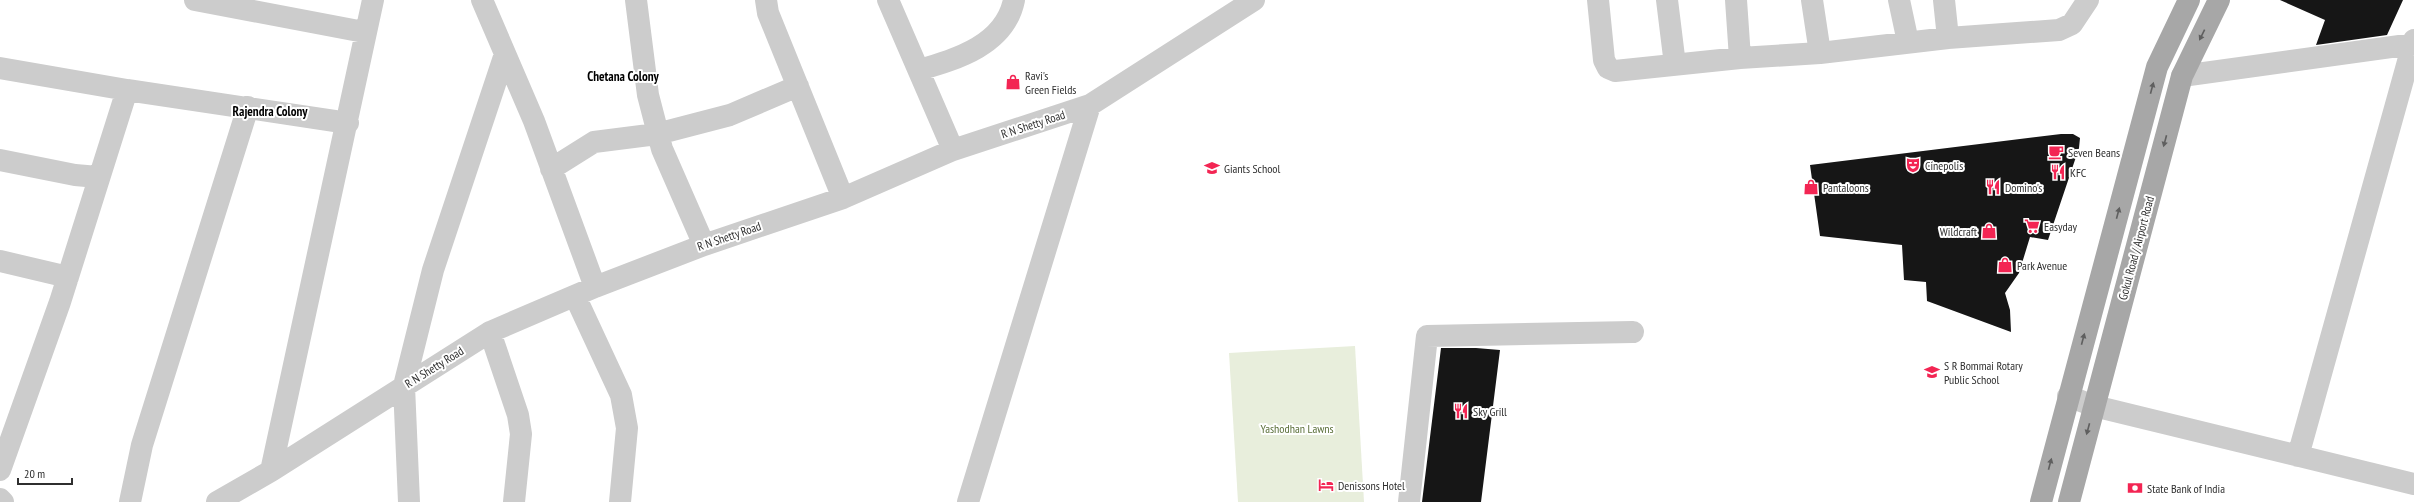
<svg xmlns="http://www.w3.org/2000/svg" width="2414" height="502" font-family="'PT Sans Narrow',sans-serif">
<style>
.green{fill:#e8eedc}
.building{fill:#161616}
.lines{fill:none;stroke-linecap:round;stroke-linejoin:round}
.minor{stroke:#ccc;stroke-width:22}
.major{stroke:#a7a7a7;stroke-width:22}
.oneway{fill:#5f5f5f}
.labels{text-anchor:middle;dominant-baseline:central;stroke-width:4;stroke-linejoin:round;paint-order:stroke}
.poi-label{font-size:12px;fill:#2f2f2f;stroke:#fff;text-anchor:start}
.street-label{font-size:12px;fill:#2f2f2f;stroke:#fff}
.park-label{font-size:12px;fill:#5a6f39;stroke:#fff}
.neighbourhood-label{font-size:13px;font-weight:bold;fill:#000;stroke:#fff}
</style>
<rect width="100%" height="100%" fill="#fff"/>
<path class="green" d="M1355 346 1364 502H1238L1229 353Z"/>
<path class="building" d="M2280 0H2403L2387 35 2316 45 2325 20Z
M2061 134H2073L2080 138 2079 148 2048 240 2030 237 2019 273 2005 293 2010 310 2011 332 1927 301 1926 282 1904 280 1902 245 1820 236 1810 165Z
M1441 348H1476L1500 350 1481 502H1422Z"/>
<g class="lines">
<path class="minor" d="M195 0 364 32
M482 0 534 121 595 287
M636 0 648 95 662 149 704 245
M766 0 768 13 843 198
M888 0 953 150
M1598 0 1604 60 1608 68 1615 71 1740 58 1820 53 1948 38 2059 30 2072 24 2088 0
M1667 0 1675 65
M1736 0 1740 58
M1812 0 1820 53
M1899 0 1908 42
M1944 0 1948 38
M0 68 127 90 348 123
M919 70C957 59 1005 45 1014 0
M2182 76 2414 44
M0 160 75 175 98 177
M551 169 594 142 657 134 730 115 798 86
M0 261 68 277
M575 296 621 395 627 428 620 502
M490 332 518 415 521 434 514 502
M2068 396 2094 406 2414 484
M2298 456 2414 40
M0 470 60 302 127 90
M271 471 373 0
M0 499 3 502
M130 502 142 445 248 107
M217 502 271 471 490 332 595 287 704 245 843 198 953 150 1090 105 1254 0
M409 502 404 386 433 270 505 54
M968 502 1090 105
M1409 502 1427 336 1633 332"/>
<path class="major" d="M2041 502 2157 67 2189 0
M2069 502 2182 76 2219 0"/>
</g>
<defs><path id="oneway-solid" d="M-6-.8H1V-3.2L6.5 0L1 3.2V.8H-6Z"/></defs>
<g class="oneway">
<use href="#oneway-solid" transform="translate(2202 35) rotate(116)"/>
<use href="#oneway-solid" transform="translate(2152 88) rotate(-75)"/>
<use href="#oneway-solid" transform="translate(2165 141) rotate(105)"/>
<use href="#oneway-solid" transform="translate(2118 213) rotate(-75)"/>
<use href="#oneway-solid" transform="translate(2083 339) rotate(-75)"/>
<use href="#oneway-solid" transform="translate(2088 429) rotate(105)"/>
<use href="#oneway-solid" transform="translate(2050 464) rotate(-75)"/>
</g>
<defs>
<g id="shop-bare" transform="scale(1.2)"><path d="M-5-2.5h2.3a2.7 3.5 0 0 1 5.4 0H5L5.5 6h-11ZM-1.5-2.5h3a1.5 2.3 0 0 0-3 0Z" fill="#f32553" stroke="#fff" stroke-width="2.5" paint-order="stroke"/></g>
<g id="cafe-bare" transform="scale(1.2)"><path d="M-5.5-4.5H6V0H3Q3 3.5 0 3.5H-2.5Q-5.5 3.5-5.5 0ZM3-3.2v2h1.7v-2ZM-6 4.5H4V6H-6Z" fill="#f32553" stroke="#fff" stroke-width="2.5" paint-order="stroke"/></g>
<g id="theatre-bare" transform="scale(1.2)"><path d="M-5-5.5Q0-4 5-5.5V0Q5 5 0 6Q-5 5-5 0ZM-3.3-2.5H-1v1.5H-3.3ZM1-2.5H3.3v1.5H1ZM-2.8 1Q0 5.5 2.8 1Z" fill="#f32553" stroke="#fff" stroke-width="2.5" paint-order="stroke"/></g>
<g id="school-bare" transform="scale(1.2)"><path d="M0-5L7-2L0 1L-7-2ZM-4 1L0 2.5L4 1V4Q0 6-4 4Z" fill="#f32553" stroke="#fff" stroke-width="2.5" paint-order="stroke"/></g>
<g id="restaurant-bare" transform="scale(1.2)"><path d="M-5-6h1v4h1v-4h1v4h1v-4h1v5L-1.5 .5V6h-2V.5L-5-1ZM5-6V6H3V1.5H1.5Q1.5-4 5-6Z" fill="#f32553" stroke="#fff" stroke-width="2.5" paint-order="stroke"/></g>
<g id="supermarket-bare" transform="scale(1.2)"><path d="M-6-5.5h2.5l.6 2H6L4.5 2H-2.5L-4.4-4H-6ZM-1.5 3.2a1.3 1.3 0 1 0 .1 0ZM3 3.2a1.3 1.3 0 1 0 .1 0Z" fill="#f32553" stroke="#fff" stroke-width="2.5" paint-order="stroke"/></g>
<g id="hotel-bare" transform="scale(1.2)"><path d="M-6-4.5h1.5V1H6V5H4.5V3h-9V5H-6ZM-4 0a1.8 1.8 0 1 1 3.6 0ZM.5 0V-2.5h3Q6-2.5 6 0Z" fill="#f32553" stroke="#fff" stroke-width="2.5" paint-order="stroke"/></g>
<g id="bank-bare" transform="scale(1.2)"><path d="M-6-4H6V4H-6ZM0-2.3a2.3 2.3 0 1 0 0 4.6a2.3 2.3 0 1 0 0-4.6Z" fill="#f32553" stroke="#fff" stroke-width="2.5" paint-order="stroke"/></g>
</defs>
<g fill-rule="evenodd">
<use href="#shop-bare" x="1013" y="82"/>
<use href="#cafe-bare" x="2056" y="152"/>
<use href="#theatre-bare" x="1913" y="165"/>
<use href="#school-bare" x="1212" y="168"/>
<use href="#restaurant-bare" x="2058" y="172"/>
<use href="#shop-bare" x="1811" y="187"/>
<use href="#restaurant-bare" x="1993" y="187"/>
<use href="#supermarket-bare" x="2032" y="226"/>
<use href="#shop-bare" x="1989" y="231"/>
<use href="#shop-bare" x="2005" y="265"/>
<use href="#school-bare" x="1932" y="372"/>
<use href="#restaurant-bare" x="1461" y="411"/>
<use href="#hotel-bare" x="1326" y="485"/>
<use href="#bank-bare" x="2135" y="488"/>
</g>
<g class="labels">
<g class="poi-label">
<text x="1025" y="75">Ravi's<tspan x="1025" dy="14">Green Fields</tspan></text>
<text x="2068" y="152">Seven Beans</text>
<text x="1925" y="165">Cinepolis</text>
<text x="1224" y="168">Giants School</text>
<text x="2070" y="172">KFC</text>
<text x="1823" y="187">Pantaloons</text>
<text x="2005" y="187">Domino's</text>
<text x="2044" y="226">Easyday</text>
<text x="1977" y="231" text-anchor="end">Wildcraft</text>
<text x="2017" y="265">Park Avenue</text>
<text x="1944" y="365">S R Bommai Rotary<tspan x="1944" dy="14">Public School</tspan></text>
<text x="1473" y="411">Sky Grill</text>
<text x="1338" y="485">Denissons Hotel</text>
<text x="2147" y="488">State Bank of India</text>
</g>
<g class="street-label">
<text transform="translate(1033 124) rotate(-18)">R N Shetty Road</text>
<text transform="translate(729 236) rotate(-19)">R N Shetty Road</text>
<text transform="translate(2136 248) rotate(-75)">Gokul Road / Airport Road</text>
<text transform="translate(434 367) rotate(-32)">R N Shetty Road</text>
</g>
<g class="park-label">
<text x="1297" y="428">Yashodhan Lawns</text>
</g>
<g class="neighbourhood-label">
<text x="623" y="76">Chetana Colony</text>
<text x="270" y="111">Rajendra Colony</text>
</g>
</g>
<path d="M18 478v6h54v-6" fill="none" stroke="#2f2f2f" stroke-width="2"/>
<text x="24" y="478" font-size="12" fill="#2f2f2f" stroke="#ffffff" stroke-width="3" paint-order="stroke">20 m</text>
</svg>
